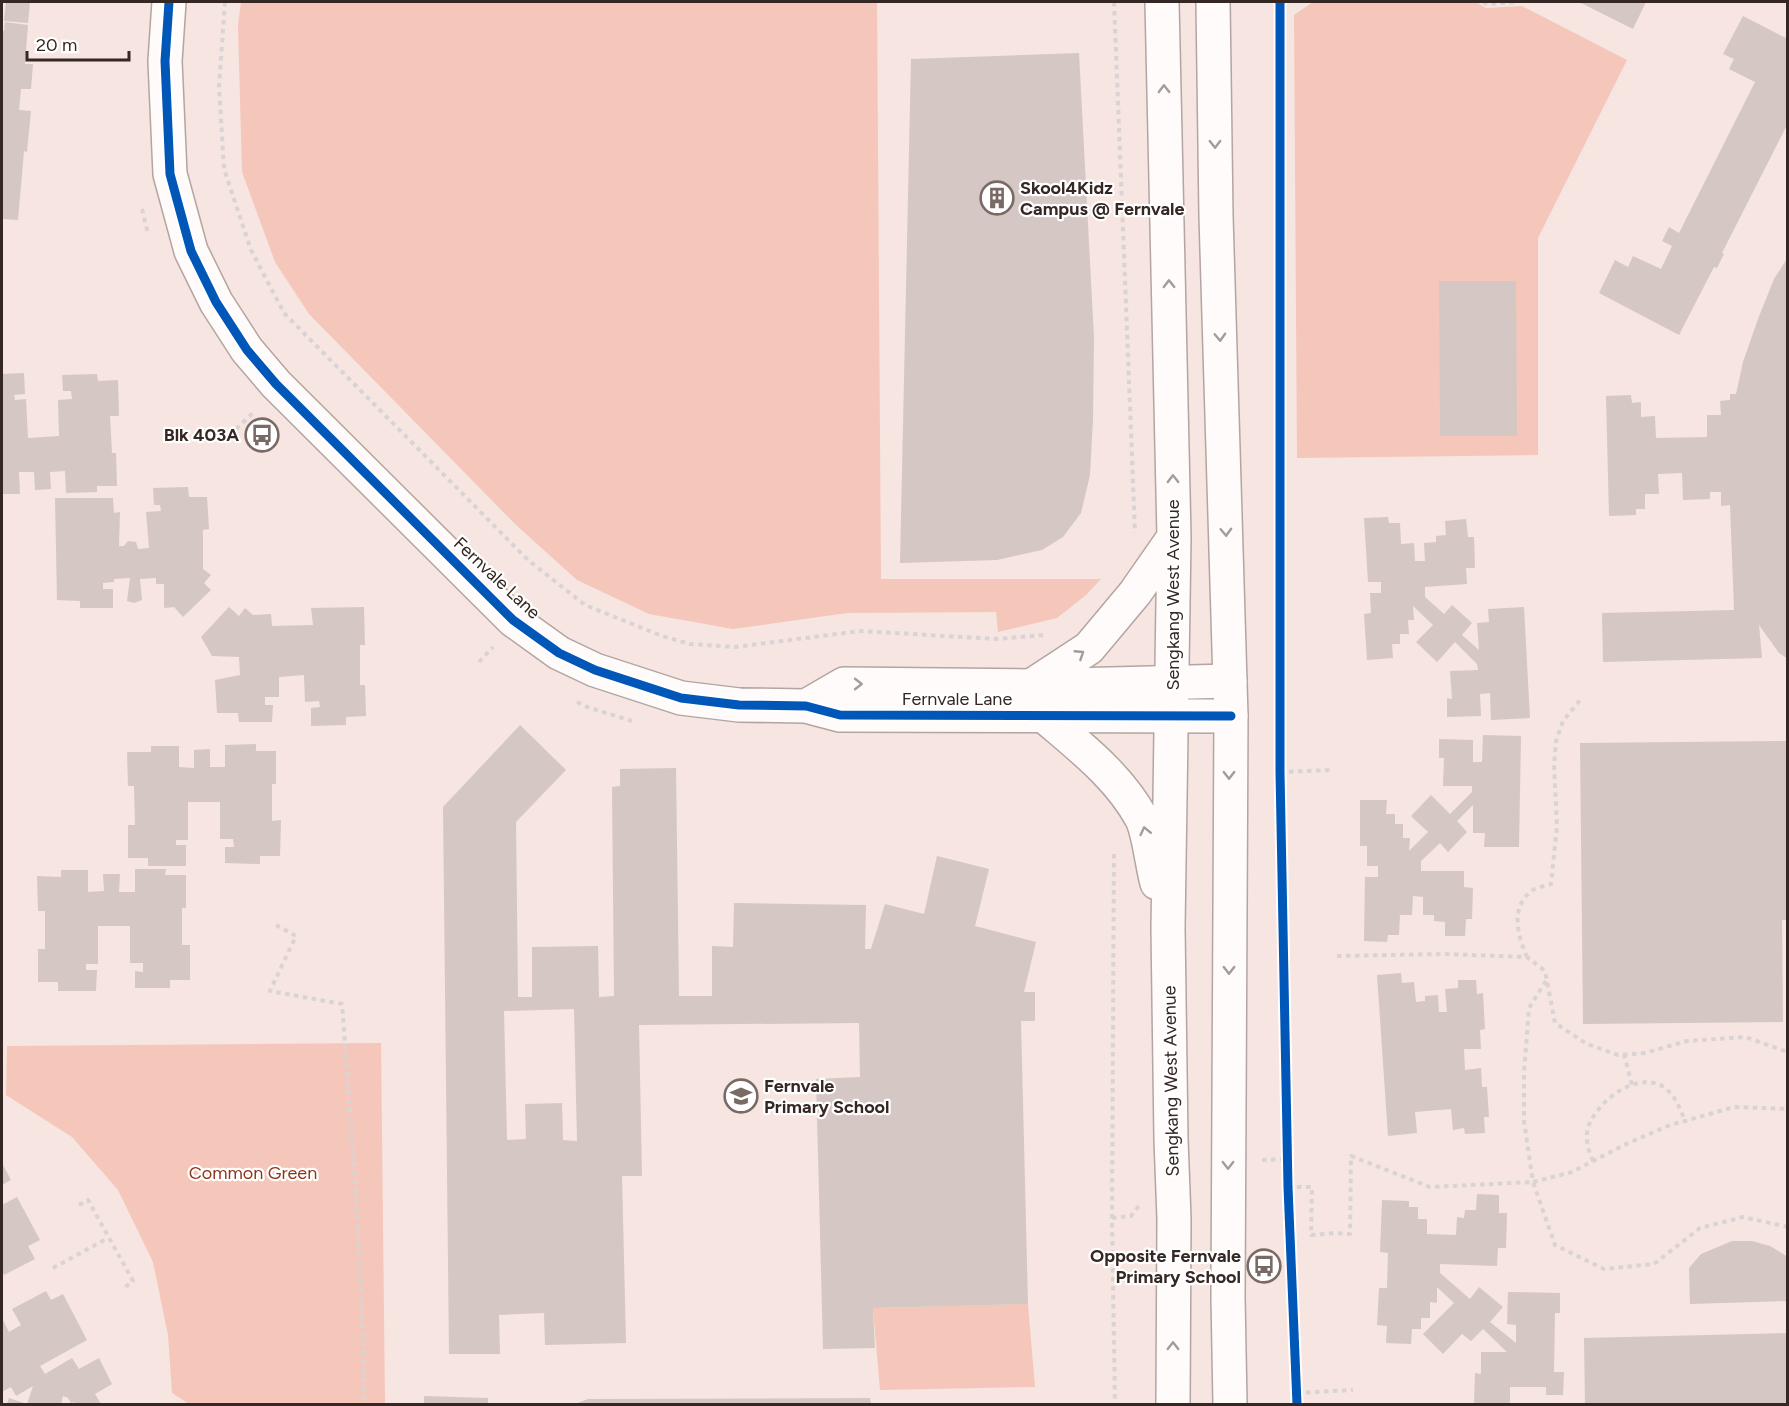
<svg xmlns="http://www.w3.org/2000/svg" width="1789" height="1406" font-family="Figtree,sans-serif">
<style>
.green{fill:#f4c7ba}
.building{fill:#d5c7c3;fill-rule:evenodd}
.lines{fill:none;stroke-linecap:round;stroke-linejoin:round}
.minor-casing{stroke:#b3a5a1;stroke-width:36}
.secondary-casing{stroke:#b3a5a1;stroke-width:36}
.path{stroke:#d9d4d3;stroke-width:4;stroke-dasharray:4.5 4.5;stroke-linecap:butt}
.minor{stroke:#fefbfa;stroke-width:33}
.secondary{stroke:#fefbfa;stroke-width:33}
.cycleway-casing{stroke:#fff;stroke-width:13}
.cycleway{stroke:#0057b8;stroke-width:9}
.oneway{stroke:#a49c99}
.labels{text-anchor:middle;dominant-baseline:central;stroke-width:4.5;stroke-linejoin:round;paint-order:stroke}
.poi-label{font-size:18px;font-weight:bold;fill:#352723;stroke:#fff;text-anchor:start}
.street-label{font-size:18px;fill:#352723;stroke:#fff}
.park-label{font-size:18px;fill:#8d351a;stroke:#fff}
</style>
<rect width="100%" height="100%" fill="#f6e5e0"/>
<path class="green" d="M241 2H877L881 579H1101L1086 595 1057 618 998 632 996 612 847 613 733 629 649 614 577 580 515 524 309 314 275 262 242 172 238 26Z
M1313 2H1476L1486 8 1522 6 1627 60 1538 238V455L1297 458 1294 15Z
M381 1043 385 1404H189L172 1393 168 1335 153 1262 118 1190 72 1137 6 1095 7 1046Z
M1028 1304 1035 1387 880 1390 873 1308Z"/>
<path class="building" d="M6 2H30L28 23 4 21Z
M1579 2H1646L1633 29Z
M1743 16 1788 39V123L1722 253 1724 254 1717 268 1714 267 1679 335 1599 293 1615 260 1628 267 1633 256 1661 269 1672 246 1662 241 1669 227 1679 233 1755 82 1729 69 1734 59 1723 54Z
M5 22 28 25 25 64H33L31 89H21L19 110 31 111 27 152 24 151 18 220 2 219V31H4Z
M1079 53 1094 338 1093 419 1090 475 1081 513 1063 537 1042 550 997 560 900 563 911 59Z
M1788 257V659L1779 653 1759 625 1762 658 1603 662 1602 613 1734 610 1730 505 1721 506V492H1710V499L1683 500 1682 473 1658 474 1659 494H1645V509H1636V515L1609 516 1606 396 1631 395 1632 403 1641 402V417L1655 416 1656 438 1707 437V415H1721L1720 401 1730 400V394H1736L1743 362 1758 319 1774 279Z
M1439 281H1516L1517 436H1440Z
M24 373 25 394 14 395 15 400 26 399 28 438 59 436 58 400 72 399 71 391H63L62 375 97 374 98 381 118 380 119 416H110L112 453H116L117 486H97V492L66 493 65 471 50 472 51 489 35 490 34 472H19L20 494H2V374Z
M188 487 189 497H207L209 529 203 530V569L211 575 204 583 211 590 183 617 174 607 164 608V584H156V578L140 579 142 600 134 603 127 601 130 578 114 579V582L103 583V589H113V608H80V601L57 600 55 498H113L114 513 120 512 119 546H124L128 541 136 542 138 549 149 548 146 512 161 511 160 505H154L153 488Z
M1388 517 1389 523H1400L1401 544 1414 543 1415 561H1425L1424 543 1436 542V536L1446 535 1445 521 1466 519 1468 537H1474L1475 568H1466L1467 584 1425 587V597L1444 614 1452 605 1472 623 1462 635 1479 650 1477 623 1489 622 1488 609 1524 607 1530 718 1491 720 1490 693 1480 694 1481 716 1447 717V698L1452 699 1450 671 1478 670 1477 664 1455 642 1437 662 1416 642 1433 625 1413 606 1414 620H1408L1409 634H1400V644H1392L1393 658 1367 660 1364 614 1371 613 1370 593H1381V582H1368L1364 518Z
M229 607 239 616 245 608 253 615 271 614 272 626 313 625 311 608 364 607 365 645H360V685H365L366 716 346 717V725L311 726V708L320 707 319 701 305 702 304 675 279 677V697H265V705H273L272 722H239L238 713H217L215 680 240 675 239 657 212 656 201 637Z
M520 725 566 770 516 822 518 997H532V947L598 946 599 997 614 996 612 787 620 786V769L676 768 679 996H712V946L733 947 734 903 866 905 865 949H871L885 904 924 914 937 856 989 869 975 926 1036 942 1024 992H1035V1021H1021L1028 1304 873 1308 875 1348 823 1349 816 1079 860 1077 859 1023 639 1025 642 1176H622L626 1343 545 1345 544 1313 499 1315 500 1354H449L443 807ZM574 1009 577 1141 563 1140 562 1103 525 1104 526 1139 507 1140 504 1011Z
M1483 735 1521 736 1519 847H1484L1485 833H1473V805L1457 821 1467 832 1448 852 1440 843 1421 861V871H1464V887L1473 888 1472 919H1466L1465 936H1445V922L1434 921V915H1423V897L1413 896 1412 915H1400L1399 935H1388L1387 942 1364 941 1365 877H1378V866H1367V846H1360V800H1387L1386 814H1395V824H1403V838H1410L1409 851 1428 832 1411 816 1431 795 1450 814 1472 792V786H1443L1444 758H1439V739L1473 740V762H1482Z
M1788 741V920H1782L1783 1022 1583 1024 1580 743Z
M256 744V751H276V784H272V821L281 820 280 856H260V864L225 863V847H234L233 839H220V802H188V840H176V845H186V866H148V858H128V825H135L134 786H128L127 752H151V746H179V767L194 768V750L210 749V767H225V745Z
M135 869H166L165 875H186V908H182V945H190V980H170V988H135V971L143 972V963H130V926H98V964H86V970H97L96 991H58V982H38V949H45V911H38L37 876 61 877V870H88V892L104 891 103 874H120L119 892H135Z
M1401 973 1402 983 1414 982 1416 1002 1425 1001V996L1438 995 1439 1012H1447L1445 989 1458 988V980H1476L1477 994 1483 993 1485 1029 1480 1030 1481 1049H1464L1465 1070 1481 1068 1482 1087H1487L1489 1117H1484L1485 1133 1465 1134 1464 1128 1453 1130 1451 1109 1415 1112 1417 1133 1388 1136 1377 975Z
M2 1163 11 1180 2 1185Z
M1477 1194 1499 1195V1213H1507L1506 1248H1498L1497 1266 1440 1264V1273L1470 1299 1479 1287 1503 1307 1490 1322 1516 1343V1325L1507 1324 1508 1292 1560 1293V1313H1555L1554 1372H1564L1563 1395H1546V1387H1510V1404H1474L1475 1373 1481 1374V1352H1507L1483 1329 1471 1341 1462 1334 1443 1354 1423 1334 1454 1303 1437 1287V1303L1430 1302V1318H1421V1329H1412L1411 1344 1386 1343 1387 1326 1377 1325 1379 1288H1387L1388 1253 1380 1252 1382 1200 1409 1201V1207H1418V1219H1427V1234L1456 1235 1457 1217 1464 1218 1465 1210H1476Z
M17 1197 40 1240 28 1246 35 1259 4 1275 2 1271V1258L3 1257 2 1253V1205Z
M1732 1241H1752L1770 1246 1788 1257V1301L1690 1304 1689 1268 1701 1254Z
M46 1291 51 1300 63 1294 87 1340 40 1366 45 1374 72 1358 79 1369 99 1358 112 1384 95 1394 101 1404H75L74 1402 71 1403 68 1398 63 1396 61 1404H27L33 1386 16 1396 11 1387 2 1392V1318L9 1332 21 1325 12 1309Z
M1788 1333V1404H1585L1584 1338Z
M424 1396 488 1398V1404H424Z
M9 1398 27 1404H7Z
M870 1398 871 1404H575L588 1399Z"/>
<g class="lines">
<g class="minor-casing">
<path id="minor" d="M169 2 165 61 170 174 191 251 216 302 247 350 276 384 513 620 559 653 595 670 681 698 739 705 806 706 840 715 1231 716
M806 706 844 684 1031 686 1230 681"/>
</g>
<g class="secondary-casing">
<path id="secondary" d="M1162 2 1174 537 1168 928 1171 1139 1174 1219 1173 1404
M1213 2 1216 216 1231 716 1228 1297 1230 1404
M1031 686 1089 648 1135 593 1174 537
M1043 715C1079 746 1119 776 1142 819 1149 834 1152 865 1157 883"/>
</g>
<path class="path" d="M225 2 219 86 224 169 251 250 284 313 528 560 585 605 662 636 690 644 735 647 860 631 997 639 1044 635
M1114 2 1135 533
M1483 2 1487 4 1518 2
M142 209 148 234
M236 429 255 411
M479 662 493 647
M577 702 587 707 632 721
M1280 772 1332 770
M1114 854 1112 1218 1115 1404
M276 925 296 936 270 991 342 1004C352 1137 363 1271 364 1404
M1337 956 1444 954 1527 957 1545 971 1555 1023 1587 1044 1618 1055 1645 1053 1687 1041 1745 1037 1788 1052
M1527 957C1518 936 1509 907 1533 890 1537 887 1546 886 1551 884L1557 826 1554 765 1556 741 1563 721 1581 699
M1546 981 1529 1008 1524 1072V1121L1533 1182 1572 1172 1624 1145 1670 1125 1685 1121 1734 1107 1788 1109
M1624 1054 1632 1085
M1262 1160 1288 1159
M1593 1161C1589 1152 1586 1143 1587 1133 1590 1107 1634 1070 1662 1086 1674 1093 1680 1108 1685 1121
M1288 1187H1312L1311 1235 1336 1233 1350 1234 1351 1156 1430 1187 1533 1182 1555 1245 1604 1269 1654 1264 1700 1228 1743 1217 1788 1227
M79 1205 88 1200 133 1281 124 1288
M1112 1218 1131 1216 1139 1206
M53 1268 108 1238
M1297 1393 1353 1390"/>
<use href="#minor" class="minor"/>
<use href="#secondary" class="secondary"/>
<g class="cycleway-casing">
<path id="cycleway" d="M169 2 165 61 170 174 191 251 216 302 247 350 276 384 513 620 559 653 595 670 681 698 739 705 806 706 840 715 1231 716
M1280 2V772L1288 1187 1297 1404"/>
</g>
<use href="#cycleway" class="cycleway"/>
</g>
<defs><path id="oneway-chevron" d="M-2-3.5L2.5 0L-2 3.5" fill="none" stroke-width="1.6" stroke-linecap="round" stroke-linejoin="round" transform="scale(1.5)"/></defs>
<g class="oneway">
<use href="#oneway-chevron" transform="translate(1164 89) rotate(-91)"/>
<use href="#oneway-chevron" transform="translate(1215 144) rotate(89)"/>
<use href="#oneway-chevron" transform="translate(1169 284) rotate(-91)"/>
<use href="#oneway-chevron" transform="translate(1220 337) rotate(88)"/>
<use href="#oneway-chevron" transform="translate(1173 479) rotate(-91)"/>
<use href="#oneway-chevron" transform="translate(1226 532) rotate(88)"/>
<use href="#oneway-chevron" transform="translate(1080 654) rotate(-33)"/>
<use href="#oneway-chevron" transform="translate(858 684)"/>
<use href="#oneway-chevron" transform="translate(1229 775) rotate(90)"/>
<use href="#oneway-chevron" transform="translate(1145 831) rotate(-103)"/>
<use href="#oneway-chevron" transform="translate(1229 970) rotate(90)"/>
<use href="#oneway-chevron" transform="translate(1228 1165) rotate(90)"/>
<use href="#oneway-chevron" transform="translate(1173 1346) rotate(-90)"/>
</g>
<defs>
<g id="building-ring" transform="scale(1.725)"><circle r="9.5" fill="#fff" stroke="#796a65" stroke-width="1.5"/><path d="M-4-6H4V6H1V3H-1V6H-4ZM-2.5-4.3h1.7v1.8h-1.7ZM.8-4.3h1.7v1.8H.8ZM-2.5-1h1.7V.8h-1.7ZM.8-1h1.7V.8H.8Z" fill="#796a65"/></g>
<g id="bus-ring" transform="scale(1.725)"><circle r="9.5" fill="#fff" stroke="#796a65" stroke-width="1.5"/><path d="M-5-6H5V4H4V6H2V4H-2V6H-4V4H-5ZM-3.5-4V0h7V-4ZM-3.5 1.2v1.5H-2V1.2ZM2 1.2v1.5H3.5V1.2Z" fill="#796a65"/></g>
<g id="school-ring" transform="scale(1.725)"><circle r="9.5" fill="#fff" stroke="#796a65" stroke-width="1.5"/><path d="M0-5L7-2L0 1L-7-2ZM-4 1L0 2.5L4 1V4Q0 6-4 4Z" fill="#796a65"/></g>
</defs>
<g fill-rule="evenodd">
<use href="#building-ring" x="997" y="198"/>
<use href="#bus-ring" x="262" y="435"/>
<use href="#school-ring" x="741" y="1096"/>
<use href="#bus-ring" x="1264" y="1266"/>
</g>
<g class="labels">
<g class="poi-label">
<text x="1020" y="188">Skool4Kidz<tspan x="1020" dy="21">Campus @ Fernvale</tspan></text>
<text x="239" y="435" text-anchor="end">Blk 403A</text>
<text x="764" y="1086">Fernvale<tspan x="764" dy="21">Primary School</tspan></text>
<text x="1241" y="1256" text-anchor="end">Opposite Fernvale<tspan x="1241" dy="21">Primary School</tspan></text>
</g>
<g class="street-label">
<text transform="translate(497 578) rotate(43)">Fernvale Lane</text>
<text transform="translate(1173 595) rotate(-90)">Sengkang West Avenue</text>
<text x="957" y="699">Fernvale Lane</text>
<text transform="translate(1171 1081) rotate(-91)">Sengkang West Avenue</text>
</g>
<g class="park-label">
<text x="253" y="1173">Common Green</text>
</g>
</g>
<rect width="1789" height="1406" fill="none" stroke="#352723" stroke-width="6"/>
<path d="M27 51v9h102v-9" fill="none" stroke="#352723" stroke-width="3"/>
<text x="36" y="51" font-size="18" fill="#352723" stroke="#ffffff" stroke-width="4.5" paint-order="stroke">20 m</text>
</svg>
